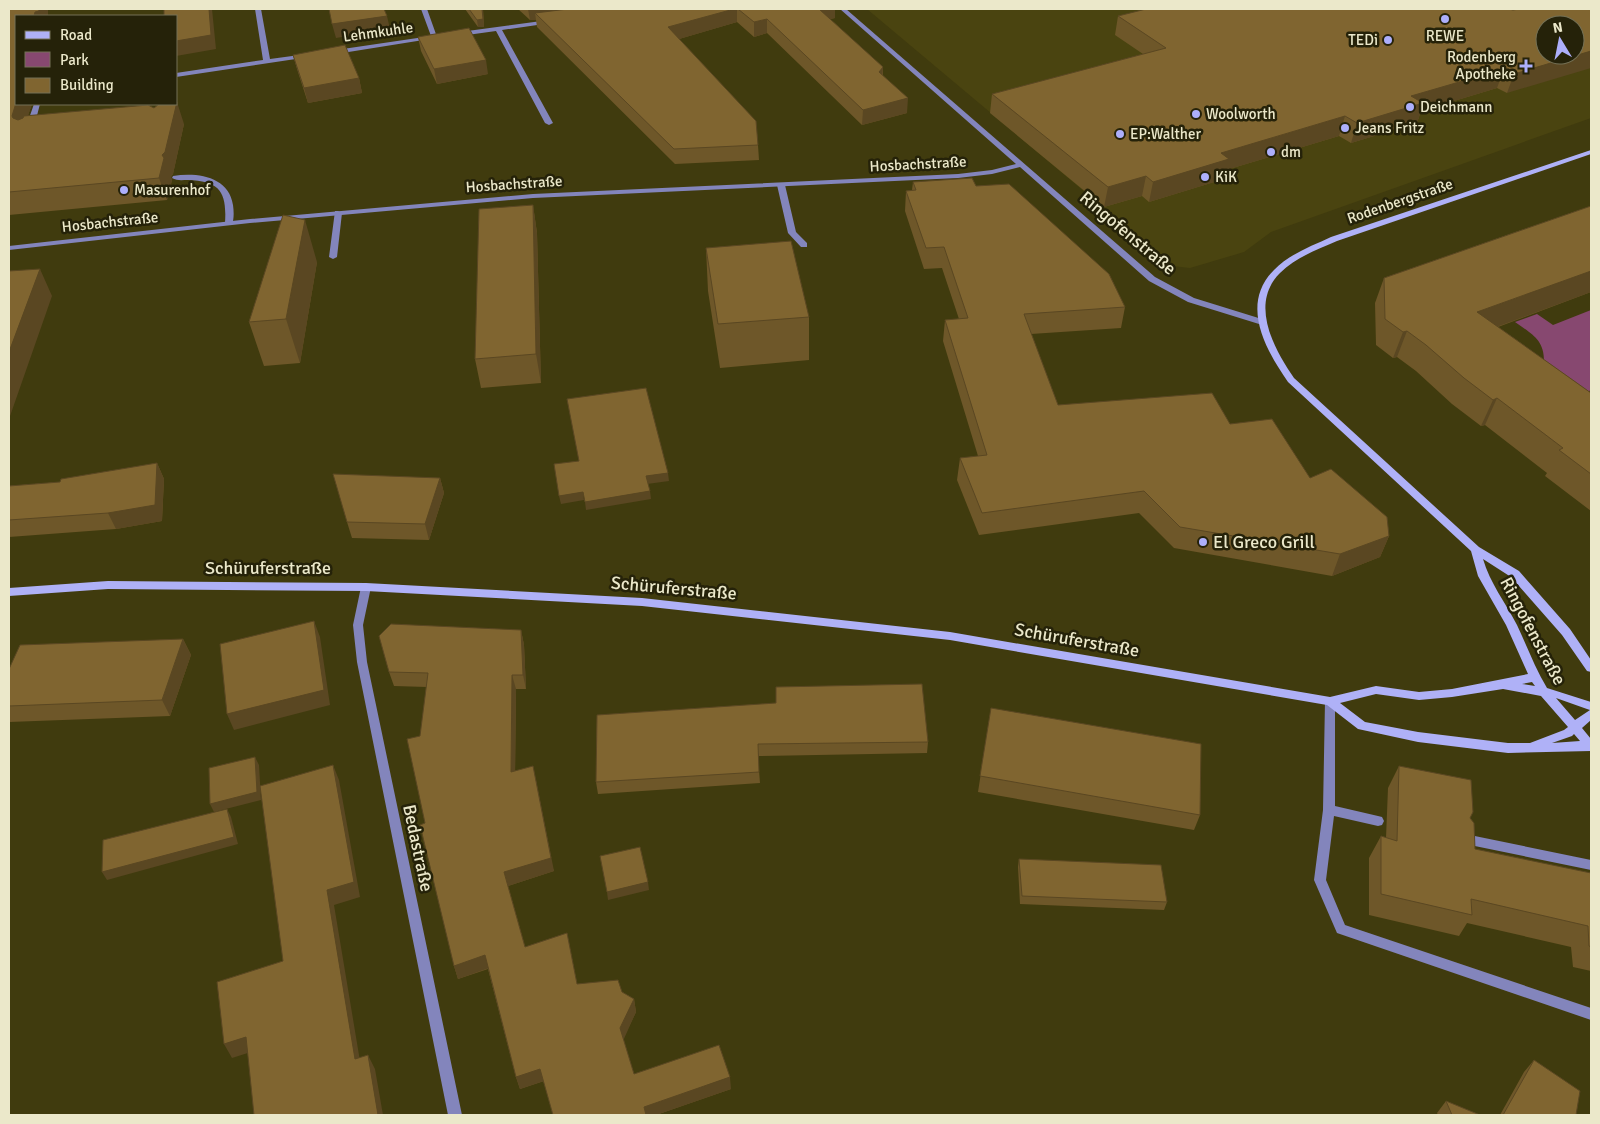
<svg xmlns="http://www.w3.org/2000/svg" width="1600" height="1124" font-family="Signika,sans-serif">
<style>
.built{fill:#4a4410;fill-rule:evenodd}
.green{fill:#874870}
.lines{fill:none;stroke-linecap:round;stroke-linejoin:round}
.service{fill:#8385bc;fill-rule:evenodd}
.minor{fill:#8385bc;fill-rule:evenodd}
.secondary{fill:#afb1f7;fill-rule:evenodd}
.wall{fill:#6e5729}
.shaded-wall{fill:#5a4722}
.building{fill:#806530;stroke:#5a4722;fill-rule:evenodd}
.poi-dot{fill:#adaffb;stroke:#252209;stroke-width:2}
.labels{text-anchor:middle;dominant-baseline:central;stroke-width:5;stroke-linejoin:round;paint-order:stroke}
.far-street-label{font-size:15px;fill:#ebe8ca;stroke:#252209}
.far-poi-label{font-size:15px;fill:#ebe8ca;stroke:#252209;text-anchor:start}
.street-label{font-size:18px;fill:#ebe8ca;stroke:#252209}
.poi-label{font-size:18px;fill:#ebe8ca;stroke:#252209;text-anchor:start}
</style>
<rect width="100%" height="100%" fill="#403b0e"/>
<path class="built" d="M867 9H1591V118L1271 232 1244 252 1190 268 1173 266ZM1545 25H1575V55H1545Z"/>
<path class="green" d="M1591 310V390L1581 395 1544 364C1545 340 1533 335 1515 322L1537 314 1553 325Z"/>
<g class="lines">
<path class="service" d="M34 104H40L34 127 30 129 26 127Z
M173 176C198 172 229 177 233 205 234 212 234 219 232 225H229L225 223C227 192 220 181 188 180 182 180 177 181 172 178Z
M778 183H784L785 185 796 232 807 243V247H801L788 233 777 185Z
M335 211H338L342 213 337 257 333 259 329 257Z
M1330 697 1334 698 1335 701V806L1378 816 1382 817 1384 821 1382 825 1378 826 1334 816 1326 880 1345 925 1591 1008V1020L1337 933 1314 880 1323 810 1325 701 1326 698Z
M1465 834 1591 860V870L1465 844 1461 843 1459 839 1461 835Z"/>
<path class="minor" d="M255 9H261L270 59 307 54 310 56 309 57 176 77V73L263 60Z
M421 9H427L437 37 436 38 336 54 333 52 336 50 431 36Z
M840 9H846L1155 277 1194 298 1265 320V324H1259L1188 302 1149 281 1020 167 992 174 958 178 533 198 250 223 9 250V246L250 219 533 194 958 174 992 170 1016 164Z
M549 20 552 22 551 23 502 30 553 123 549 125 545 123 496 31 460 36 457 34 460 32Z
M366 583 371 587 363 625 367 662 462 1115H448L357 662 353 625 361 587Z"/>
<path class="secondary" d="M1591 150V154L1337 241C1318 249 1295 258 1280 273 1249 304 1274 349 1294 378L1479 547 1519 571 1570 629 1591 660V672L1587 671 1562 635 1511 577 1483 559C1490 583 1505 602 1517 625 1527 646 1535 668 1547 688L1591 702V720L1582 728 1591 739V751L1508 753 1418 742 1358 729 1327 705 950 640 642 606 366 591 108 589 9 596V588L108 581 366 583 642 598 950 632 1330 697 1376 686 1419 692 1452 689 1528 674 1506 625 1478 576 1471 551 1288 382C1265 349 1240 304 1274 270 1289 254 1312 246 1331 237ZM1532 682 1535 686 1522 684ZM1503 689 1541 696 1568 727 1564 730 1530 743H1508L1418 732 1365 722 1340 703 1376 694 1419 700 1452 697ZM1556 698 1587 709 1590 710 1575 720ZM1574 734 1580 741 1552 743 1572 736Z"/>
</g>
<path class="wall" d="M9 9H48V16L16 104H32L28 115 184 124 173 174 171 177 172 180 167 200 9 215Z
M465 9H483L484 27H478Z
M518 9H835V18L830 19 883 67V76L907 113 862 125 767 33 754 37 737 22 679 39 758 145 759 160 675 164 537 27 536 20H530Z
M1591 9 1507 93 1497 88 1421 111 1417 123 1351 143 1339 136 1226 170 1224 179 1149 202 1142 196 1104 207 990 113 992 94 1143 54 1115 35 1118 16Z
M418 37 488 74 437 84 421 51Z
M293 55 359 78 362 93 308 103 297 69Z
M913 182 976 186 1125 307 1121 328 1031 334 1058 405 1230 424 1310 478 1389 536 1380 557 1332 576 1174 548 1139 513 979 535 957 480 960 458 978 456 943 341 945 320 959 319 942 268 924 269 905 211 906 191 912 190Z
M533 205 537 233 541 383 481 388 475 359Z
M1591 206V292L1498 327 1591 393V511L1545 476 1547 473 1485 425 1481 426 1452 404 1416 371 1397 357 1393 358 1376 345 1375 303 1384 278Z
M706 248 809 317V360L720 368 708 291Z
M317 262 300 363 264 366 249 322Z
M157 463 164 479 162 521 116 529 9 537V486L60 482Z
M440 478 444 493 429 540 352 538 347 522Z
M521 630 524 645 526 689H516L515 771 554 871 508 886 525 947 567 933 577 984 622 992 634 999 636 1012 623 1039 634 1074 731 1089 656 1115H553L544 1081 520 1089 516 1077 488 969 458 979 454 966 425 823 420 736 427 687 394 686 389 672Z
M183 639 191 655 170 716 9 722V669Z
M991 708 1200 815 1194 830 978 792Z
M597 715 928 742 927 753 758 756 760 783 598 794 596 782Z
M1399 766 1470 818 1475 849 1591 873V971L1573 967 1571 947 1467 923 1459 936 1369 915V858L1381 836 1386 838 1388 788Z
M1019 859 1167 902 1164 910 1020 904 1018 867Z
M1534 1060 1576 1115H1500L1524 1072Z
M1446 1101 1480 1115H1438L1437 1113Z"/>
<path class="shaded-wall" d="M39 9H48V16H34L35 12Z
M209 9H212L216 49 176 56V41Z
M482 9H483L484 27H478L477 20Z
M528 9H616L535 13 536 20H530Z
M734 9H737V22L669 42 668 27Z
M817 9H835V18L817 22Z
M387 16 390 29 336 38 332 24Z
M767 19V33L754 37V22Z
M1591 51V68L1507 93 1514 74Z
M486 60 488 74 437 84 434 69Z
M883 67 882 82 879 72Z
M1504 69 1497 88 1421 111 1417 123 1351 143 1357 123 1411 96Z
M359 78 362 93 308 103 304 88Z
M908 98 907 113 862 125 863 110Z
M177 102 184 124 173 174 171 177 172 180 167 200 159 178 162 155Z
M16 104H32L21 137 12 116Z
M1345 116 1339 136 1226 170 1224 179 1149 202 1153 182 1221 153Z
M1146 176 1142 196 1104 207 1108 187Z
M533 205 537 233 541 383 536 354Z
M305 220 317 262 300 363 286 319Z
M40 269 52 296 9 419V352Z
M1591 271V292L1467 338 1477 312Z
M1407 331 1397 357 1393 358 1403 332Z
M1497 398 1485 425 1481 426 1493 400Z
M157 463 164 479 162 521 116 529 108 513Z
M668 473 669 481 647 484 646 476Z
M440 478 444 493 429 540 425 524Z
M650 491 651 499 586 510 585 502Z
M583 492 584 500 561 504 559 496Z
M1389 536 1380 557 1332 576 1340 554Z
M314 621 320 637 330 705 234 730 227 714Z
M521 630 524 645 526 689 523 675Z
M183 639 191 655 170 716 162 700Z
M512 675 516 689 515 785 511 772Z
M255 757 259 765 261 800 214 812 210 804Z
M333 765 339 780 360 897 334 905 362 1073 355 1059 327 890Z
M536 780 554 871 508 886 504 872Z
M227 809 231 817 238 844 107 880 102 872Z
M648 882 649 890 608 900 607 892Z
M485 955 489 968 458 979 454 966Z
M634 999 636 1012 623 1041 620 1028Z
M246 1037 254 1051 232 1058 224 1044Z
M368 1055 375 1069 383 1115H378Z
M540 1069 544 1081 520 1089 516 1077Z
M730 1077 731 1089 656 1115H646L644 1107Z"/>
<path class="building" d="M9 9H39V11L35 12 34 16H16V103L12 116 13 118 18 120 23 118 25 113 24 116 148 105 154 108 159 104H176L177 102 165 152 162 155 164 158 159 178 9 192Z
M164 9H209L211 35 176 41V16H164Z
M329 9H384L387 16 332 24Z
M469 9H482L483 19 477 20Z
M568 9H734L668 27 756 121 758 145 674 149 535 13Z
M738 9H819L883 67 879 72 908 98 863 110 767 19 754 22Z
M1146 9H1509L1513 10 1519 9H1591V51L1514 74 1504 69 1411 96 1423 103 1357 123 1345 116 1221 153 1229 159 1153 182 1146 176 1108 187 992 94 1166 48 1118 16ZM1545 25H1575V55H1545Z
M469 28 486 60 434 69 418 37Z
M345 45 359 78 304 88 293 55Z
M972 178 976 186 1009 184 1109 274 1125 307 1024 314 1058 405 1212 393 1230 424 1272 419 1310 478 1331 469 1387 517 1389 536 1340 554 1180 527 1144 491 982 513 960 458 987 455 945 320 968 318 944 247 926 248 906 191 916 190 913 182Z
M533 205 536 354 475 359 479 209Z
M1591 206V271L1477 312 1591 393V474L1559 450 1563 448 1497 398 1493 400 1464 378 1426 345 1407 331 1403 332 1385 319 1384 278Z
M283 215 305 220 286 319 249 322Z
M791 241 809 317 718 324 706 248Z
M40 269 9 352V271Z
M646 388 668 473 646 476 650 491 585 502 583 492 559 496 554 464 579 461 567 399Z
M157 463 155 505 108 513 9 520V486L60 482 61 479Z
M333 474 440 478 425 524 347 522Z
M314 621 324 690 227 714 220 644Z
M391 624 521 630 523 675H512L511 772 533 766 551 858 504 872 525 947 567 933 577 984 618 980 622 992 634 999 620 1028 634 1074 719 1045 730 1077 644 1107 646 1115H553L540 1069 516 1077 485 955 454 966 420 825 425 823 407 739 420 736 428 673 389 672 379 636Z
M183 639 162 700 9 706V669L20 645Z
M922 684 928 742 758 744 759 772 596 782 597 715 776 703V687Z
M991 708 1201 744 1200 815 980 776Z
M255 757 257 792 210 804 209 768Z
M333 765 354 882 327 890 355 1059 368 1055 378 1115H254L246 1037 224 1044 217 982 283 961 260 786Z
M1399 766 1471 780 1473 812 1470 818 1474 823 1475 849 1591 873V947L1589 946 1588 926 1471 899 1472 915 1381 894V836L1397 841Z
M227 809 234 837 102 872 103 840Z
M640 847 648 882 607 892 600 856Z
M1019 859 1161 865 1167 902 1022 896Z
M1534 1060 1580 1091 1576 1115H1503Z
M1446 1101 1480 1115H1452Z"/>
<g class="poi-dot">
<circle cx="1445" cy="19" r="5"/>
<circle cx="1388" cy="40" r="5"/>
<path d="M1523.5 58.5h5v5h5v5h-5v5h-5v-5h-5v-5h5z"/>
<circle cx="1410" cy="107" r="5"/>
<circle cx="1196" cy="114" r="5"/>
<circle cx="1345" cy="128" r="5"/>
<circle cx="1120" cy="134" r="5"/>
<circle cx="1271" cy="152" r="5"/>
<circle cx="1205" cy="177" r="5"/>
<circle cx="124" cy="190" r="5"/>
<circle cx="1203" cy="542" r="5"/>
</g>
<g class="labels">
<g class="far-street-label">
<text transform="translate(378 32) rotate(-8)">Lehmkuhle</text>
<text transform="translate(918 164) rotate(-3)">Hosbachstraße</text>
<text transform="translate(514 184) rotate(-4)">Hosbachstraße</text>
<text transform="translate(1400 201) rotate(-19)">Rodenbergstraße</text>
<text transform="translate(110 222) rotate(-6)">Hosbachstraße</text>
</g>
<g class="far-poi-label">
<text x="1445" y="36" text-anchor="middle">REWE</text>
<text x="1378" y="40" text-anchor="end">TEDi</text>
<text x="1516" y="57" text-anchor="end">Rodenberg<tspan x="1516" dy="17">Apotheke</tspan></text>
<text x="1420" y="107">Deichmann</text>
<text x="1206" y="114">Woolworth</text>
<text x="1355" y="128">Jeans Fritz</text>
<text x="1130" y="134">EP:Walther</text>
<text x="1281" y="152">dm</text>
<text x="1215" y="177">KiK</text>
<text x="134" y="190">Masurenhof</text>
</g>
<g class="street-label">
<text transform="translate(1128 233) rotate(40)">Ringofenstraße</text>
<text x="268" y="568">Schüruferstraße</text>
<text transform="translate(674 588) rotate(5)">Schüruferstraße</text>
<text transform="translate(1533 631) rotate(62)">Ringofenstraße</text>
<text transform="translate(1077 640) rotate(10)">Schüruferstraße</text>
<text transform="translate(418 848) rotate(78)">Bedastraße</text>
</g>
<g class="poi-label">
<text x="1213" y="542">El Greco Grill</text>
</g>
</g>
<rect width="1600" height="1124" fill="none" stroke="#ebe8ca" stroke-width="20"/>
<rect x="15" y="15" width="162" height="90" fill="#252209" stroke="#747156"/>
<rect x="25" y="31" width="25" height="8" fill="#afb1f7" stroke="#747156"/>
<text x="60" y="40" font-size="15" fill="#ebe8ca">Road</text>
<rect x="25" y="52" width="25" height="15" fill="#874870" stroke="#747156"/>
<text x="60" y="65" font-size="15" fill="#ebe8ca">Park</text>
<rect x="25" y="78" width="25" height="15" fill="#806530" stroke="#747156"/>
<text x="60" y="90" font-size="15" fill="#ebe8ca">Building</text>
<g transform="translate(1560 40) rotate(350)"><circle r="24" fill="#252209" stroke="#747156"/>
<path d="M0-4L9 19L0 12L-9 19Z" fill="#adaffb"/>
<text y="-8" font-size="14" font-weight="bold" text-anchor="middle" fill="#ebe8ca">N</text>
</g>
</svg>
